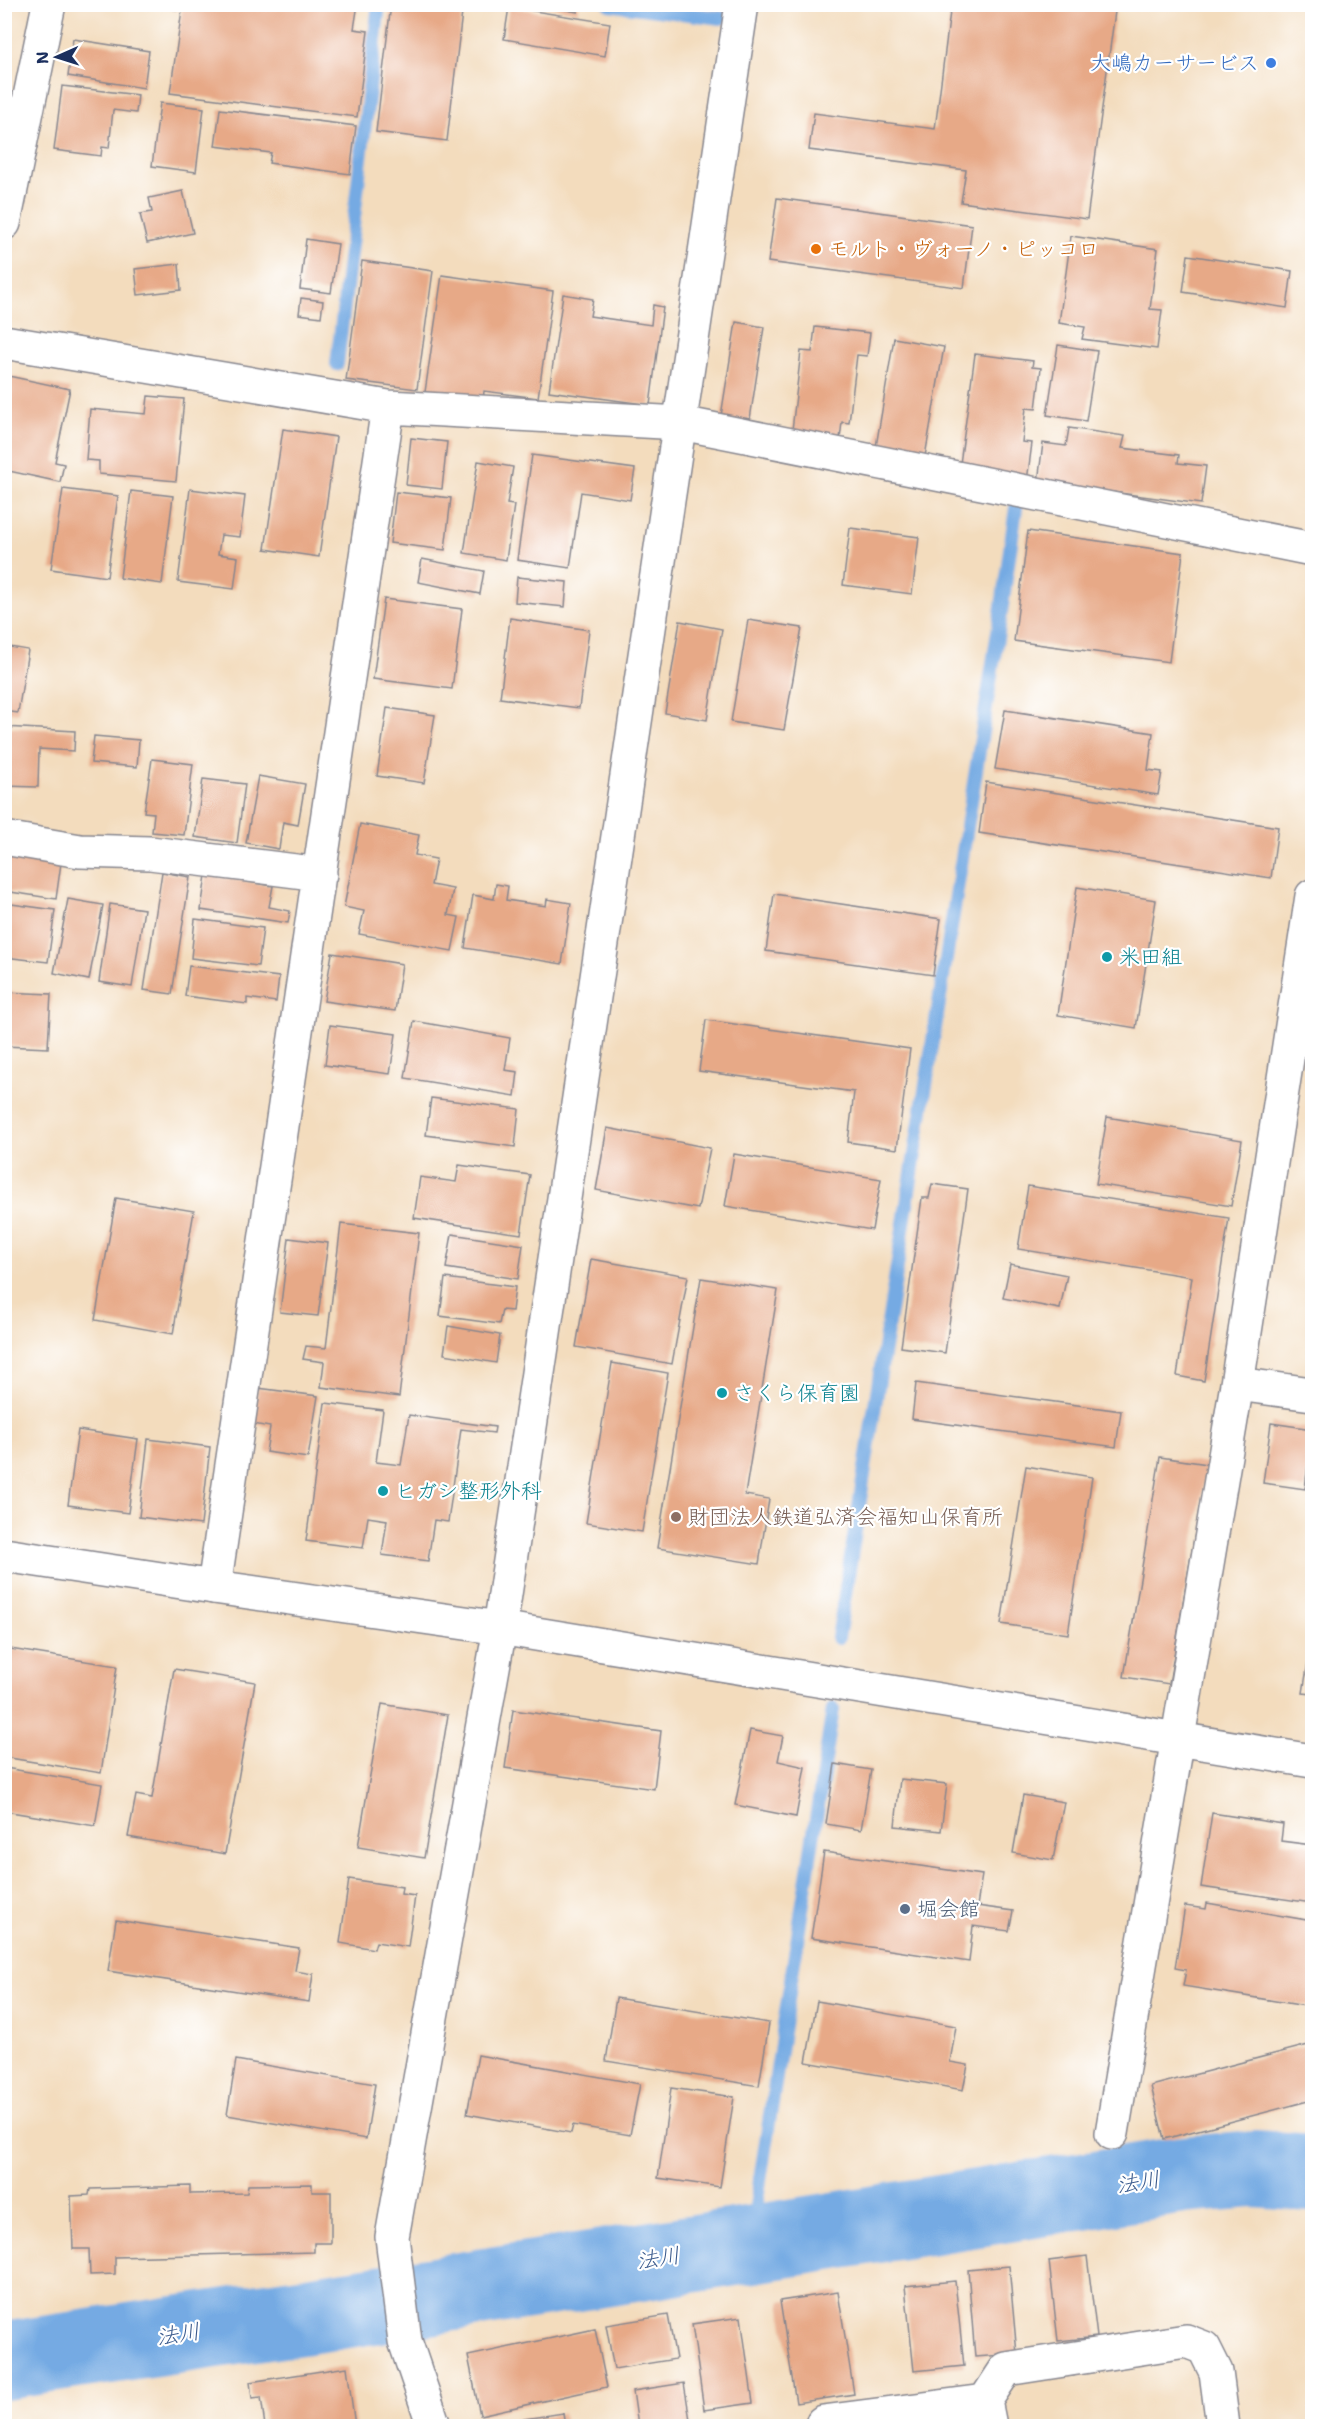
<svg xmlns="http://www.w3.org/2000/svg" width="1317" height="2431" font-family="'Shantell Sans','Klee One',sans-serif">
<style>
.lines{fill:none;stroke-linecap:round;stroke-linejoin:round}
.stream{stroke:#75aae3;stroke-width:14}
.river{stroke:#75aae3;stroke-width:78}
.building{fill:#e7a987}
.street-casing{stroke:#87868e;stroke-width:36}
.secondary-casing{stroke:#87868e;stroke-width:36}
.street{stroke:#fff;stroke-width:33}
.secondary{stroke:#fff;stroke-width:33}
.shop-dot{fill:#3f7fe0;stroke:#fff;stroke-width:2}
.food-dot{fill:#e8710a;stroke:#fff;stroke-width:2}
.culture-dot{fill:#0f9aa8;stroke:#fff;stroke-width:2}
.education-dot{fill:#8d6e63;stroke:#fff;stroke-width:2}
.service-dot{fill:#5c6f8a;stroke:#fff;stroke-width:2}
.labels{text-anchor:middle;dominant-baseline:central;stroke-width:4.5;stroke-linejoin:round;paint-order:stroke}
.shop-label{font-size:21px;fill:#366cbe;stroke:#fff;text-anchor:end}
.food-label{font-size:21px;fill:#c56008;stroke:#fff;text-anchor:start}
.culture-label{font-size:21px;fill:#0d838f;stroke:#fff;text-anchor:start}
.education-label{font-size:21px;fill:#785e54;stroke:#fff;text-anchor:start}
.service-label{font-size:21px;fill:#4e5e75;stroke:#fff;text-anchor:start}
.water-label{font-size:22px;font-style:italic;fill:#3a5a8d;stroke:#fff}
</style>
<rect width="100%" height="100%" fill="#fff"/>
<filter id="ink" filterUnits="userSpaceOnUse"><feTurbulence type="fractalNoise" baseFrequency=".0167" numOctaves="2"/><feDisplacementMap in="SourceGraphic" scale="12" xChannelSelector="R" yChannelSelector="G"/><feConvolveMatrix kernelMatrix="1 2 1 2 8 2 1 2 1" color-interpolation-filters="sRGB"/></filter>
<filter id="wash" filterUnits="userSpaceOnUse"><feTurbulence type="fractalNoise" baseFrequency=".008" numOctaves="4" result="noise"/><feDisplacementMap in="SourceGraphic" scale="24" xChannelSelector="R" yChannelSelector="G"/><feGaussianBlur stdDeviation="1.35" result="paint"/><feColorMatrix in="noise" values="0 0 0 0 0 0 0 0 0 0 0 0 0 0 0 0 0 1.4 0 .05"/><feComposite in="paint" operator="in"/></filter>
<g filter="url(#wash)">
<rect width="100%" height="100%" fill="#f3dcbd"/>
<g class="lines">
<path class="stream" d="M609 4 721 18
M337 364 379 4
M838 1638 1001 613 1016 508
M750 2245 833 1709"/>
<path class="river" d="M4 2361 367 2306 1183 2175 1254 2169 1312 2173"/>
</g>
<g id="blocks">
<path class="building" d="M171 4H358L354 29 368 31 357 117 170 93 182 10 170 9Z
M391 4H463L447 141 376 132Z
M534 4H579L578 12Z
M951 4H1116L1087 219 961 202 966 170 809 150 814 113 935 129Z
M509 7 610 23 605 56 504 39Z
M73 39 149 51 144 88 68 76Z
M62 86 138 95 136 113 113 110 109 148 102 147 101 156 54 150Z
M160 103 204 108 196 172 152 166Z
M220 109 356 126 350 174 269 163 271 153 215 146Z
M183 191 193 233 147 243 140 214 152 212 149 198Z
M777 198 972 225 964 288 768 262Z
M1071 236 1158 249 1150 309 1162 310 1157 349 1082 339 1085 327 1059 323Z
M306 239 338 244 331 293 300 289Z
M1188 255 1292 271 1287 308 1183 292Z
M362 261 433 271 417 389 346 380Z
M179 264 181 290 138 295 135 269Z
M442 275 553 291 538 398 484 391 483 400 425 392Z
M563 294 593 299 590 316 651 325 653 305 663 307 650 405 549 391Z
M301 298 323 301 321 317 299 314Z
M736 322 764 327 747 439 718 435Z
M815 327 870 333 867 356 857 355 849 423 842 422 840 439 790 448 801 351 812 352Z
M894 338 944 347 923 468 874 459Z
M1058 345 1097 351 1086 421 1047 415Z
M975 354 1033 361 1032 367 1041 368 1036 409 1026 408 1022 442 1032 443 1027 481 959 471Z
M4 375 70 389 55 462 64 464 60 482 4 470Z
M148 396 184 399 176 481 99 474V461L86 460 90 409 146 414Z
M1069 428 1125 436 1122 448 1179 455 1178 463 1206 466 1201 504 1038 482 1043 443 1066 446Z
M283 429 336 437 319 557 265 549Z
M411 438 447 442 442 489 406 485Z
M532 455 635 469 630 500 581 492 570 568 517 560Z
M478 461 513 467 507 504 514 505 506 560 464 553Z
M63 489 118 496 107 577 51 569Z
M190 489 245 496 240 537 221 535 218 554 238 557 234 589 178 582Z
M131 491 173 496 162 584 120 578Z
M396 492 451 498 445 550 390 543Z
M850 528 919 537 912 594 843 585Z
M1028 531 1183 553 1169 662 1014 641Z
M422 559 484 571 480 594 418 582Z
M517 577 567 582 565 607 515 602Z
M384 599 462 609 452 689 373 679Z
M510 618 589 630 579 708 500 698Z
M748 620 802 628 784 730 731 722Z
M680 621 722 629 707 720 665 713Z
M4 646 28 650 18 713 4 711Z
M387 708 435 715 424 783 377 776Z
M1005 710 1153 733 1148 770 1162 772 1158 795 995 769Z
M4 727 75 731 74 751 39 749 38 787 4 786Z
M94 736 139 740 137 767 91 763Z
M152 759 193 764 184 835 152 832 154 813 144 812Z
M258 776 305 784 298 825 283 822 279 849 246 843Z
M203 779 245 784 237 843 195 837Z
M986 782 1278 827 1271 878 979 833Z
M360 824 419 835 415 855 436 859 431 885 453 889 448 915 459 917 452 951 359 934 364 911 344 907Z
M4 855 61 863 56 899 4 891Z
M162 872 190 877 172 994 144 990Z
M206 875 273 886 269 907 290 911 288 923 201 910Z
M496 884 508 886 506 900 546 906 547 899 571 903 562 964 465 948 473 895 494 899Z
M1077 887 1156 900 1136 1028 1058 1015Z
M774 894 941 919 933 975 766 951Z
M68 899 103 905 89 980 54 973Z
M4 903 55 910 48 962 4 957Z
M110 904 144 909 132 987 99 982Z
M195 919 263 928 258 966 191 958Z
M332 953 402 964 395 1011 324 1001Z
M189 966 279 977 276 1002 247 998V1004L185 996Z
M4 992 51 994 48 1048 4 1046Z
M706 1020 910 1049 897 1149 848 1142 854 1092 699 1071Z
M414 1021 510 1038 505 1070 518 1072 515 1096 405 1078Z
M330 1025 396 1034 390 1074 325 1065Z
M431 1098 519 1109 515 1147 426 1135Z
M1107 1117 1242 1140 1231 1206 1096 1184Z
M607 1128 710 1148 698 1209 596 1190Z
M734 1154 881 1179 872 1230 725 1206Z
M459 1165 530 1175 521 1234 414 1218 420 1177 456 1182Z
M932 1184 968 1189 945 1353 901 1347 922 1198H929Z
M1028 1186 1229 1218 1204 1381 1177 1376 1192 1277 1018 1249Z
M116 1198 194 1211 173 1334 95 1320Z
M341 1224 419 1233 399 1397 321 1387 324 1362 303 1359 306 1346 326 1348Z
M452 1234 523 1245 518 1279 446 1268Z
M289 1238 328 1243 318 1316 280 1312Z
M591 1259 688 1276 672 1364 576 1347Z
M1010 1264 1067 1275 1060 1309 1003 1298Z
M445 1278 515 1287 512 1311 502 1310 499 1324 440 1316Z
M701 1278 778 1290 745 1495 769 1499 759 1564 657 1548Z
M448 1326 500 1335 496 1363 444 1354Z
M612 1363 668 1373 642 1532 586 1523Z
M916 1383 1121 1411 1116 1447 912 1419Z
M258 1388 318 1396 308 1458 266 1452 270 1427 253 1424Z
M325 1403 383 1410 376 1462 401 1465 409 1415 495 1427 494 1433 461 1429 448 1522 434 1520 428 1561 382 1555 387 1520 368 1517 363 1548 306 1541Z
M1271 1423 1312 1429 1305 1489 1263 1483Z
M78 1430 138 1439 128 1513 68 1505Z
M148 1439 210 1447 201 1525 139 1517Z
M1160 1457 1207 1464 1169 1684 1124 1677Z
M1026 1466 1092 1477 1068 1634 1001 1624Z
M4 1648 117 1666 101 1773 4 1757Z
M1310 1649H1312V1694L1303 1693Z
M174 1669 255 1682 225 1854 128 1837 136 1795 152 1798Z
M382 1704 448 1715 424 1858 358 1847Z
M513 1710 661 1731 654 1789 505 1768Z
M750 1730 783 1736 778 1761 805 1767 796 1817 735 1805Z
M835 1764 871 1770 861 1830 826 1824Z
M5 1768 102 1784 95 1826 5 1811Z
M900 1779 947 1784 941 1831 895 1826Z
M1023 1795 1064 1802 1053 1860 1013 1853Z
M1212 1813 1283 1824 1281 1841 1312 1845V1903L1201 1887Z
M824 1852 982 1875 977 1906 1013 1911 1009 1931 973 1926 969 1962 811 1938Z
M349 1879 402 1887 401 1894 415 1896 408 1947 376 1942 374 1949 340 1943Z
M1207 1903 1312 1921V2007L1183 1986 1186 1970 1175 1968 1185 1906 1206 1909Z
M116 1920 299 1948 295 1971 313 1974 309 2002 108 1971Z
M616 1998 769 2023 759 2086 606 2061Z
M817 2001 956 2026 950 2062 968 2065 963 2090 806 2062Z
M1312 2044V2100L1164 2139 1151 2086Z
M478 2055 640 2084 630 2135 573 2125 571 2133 467 2114Z
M236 2060 375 2084 366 2139 227 2115Z
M671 2088 734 2097 720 2187 658 2178Z
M312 2184V2192H331V2243H314V2252L115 2257V2274L90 2275 89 2249H73L71 2196 89 2195 90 2189 190 2186V2194L247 2193 248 2185Z
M1087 2256 1097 2337 1058 2341 1049 2261Z
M1009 2266 1017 2354 975 2357 968 2270Z
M955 2281 964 2366 914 2371 905 2286Z
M838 2292 854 2394 796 2403 780 2301Z
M668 2315 676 2359 614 2369 606 2325Z
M741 2317 753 2403 704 2410 692 2324Z
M595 2329 607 2387 480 2415 468 2356Z
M347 2367 355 2426H265L261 2397 252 2398 250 2382Z
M684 2383 691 2426H638L633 2391Z
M563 2413 565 2426H485V2425Z"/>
</g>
</g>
<g filter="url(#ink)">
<use href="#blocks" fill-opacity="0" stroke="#87868e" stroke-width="1.5"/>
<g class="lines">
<g class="street-casing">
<path id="street" d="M4 342 388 407 681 423 1312 549
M4 838 80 851 150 853 320 874
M1237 1384 1312 1394
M214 1587 388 407
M1112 2133 1237 1384 1312 896
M434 2426 405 2341 392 2237 500 1628 742 4
M823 2426V2422L985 2401
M990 2426 985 2401 1006 2369 1186 2341 1204 2348 1216 2372 1223 2426"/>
</g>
<g class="secondary-casing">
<path id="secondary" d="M4 223 49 4
M4 1555 214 1587 500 1628 1312 1761"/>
</g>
<use href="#street" class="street"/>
<use href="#secondary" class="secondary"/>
</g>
</g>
<circle class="shop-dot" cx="1271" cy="63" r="6"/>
<circle class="food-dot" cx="816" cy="249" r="6"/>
<g class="culture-dot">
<circle cx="1107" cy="957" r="6"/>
<circle cx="722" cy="1393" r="6"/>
<circle cx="383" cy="1491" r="6"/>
</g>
<circle class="education-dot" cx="676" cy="1517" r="6"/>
<circle class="service-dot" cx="905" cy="1909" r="6"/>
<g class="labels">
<g class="shop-label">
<text x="1259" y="63">大嶋カーサービス</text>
</g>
<g class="food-label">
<text x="828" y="249">モルト・ヴォーノ・ピッコロ</text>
</g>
<g class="culture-label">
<text x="1119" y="957">米田組</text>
<text x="734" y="1393">さくら保育園</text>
<text x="395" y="1491">ヒガシ整形外科</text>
</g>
<g class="education-label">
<text x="688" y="1517">財団法人鉄道弘済会福知山保育所</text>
</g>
<g class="service-label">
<text x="917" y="1909">堀会館</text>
</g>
<g class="water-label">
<text transform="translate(1138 2182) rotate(-9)">法川</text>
<text transform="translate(658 2258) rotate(-9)">法川</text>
<text transform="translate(178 2334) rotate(-9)">法川</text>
</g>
</g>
<rect width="1317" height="2431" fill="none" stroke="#fff" stroke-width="24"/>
<g transform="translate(57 57) rotate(267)" stroke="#ffffff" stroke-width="4.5" paint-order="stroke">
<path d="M0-4.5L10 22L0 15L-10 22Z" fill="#1b2f5e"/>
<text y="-9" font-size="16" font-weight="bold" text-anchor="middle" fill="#1b2f5e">N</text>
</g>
</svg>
